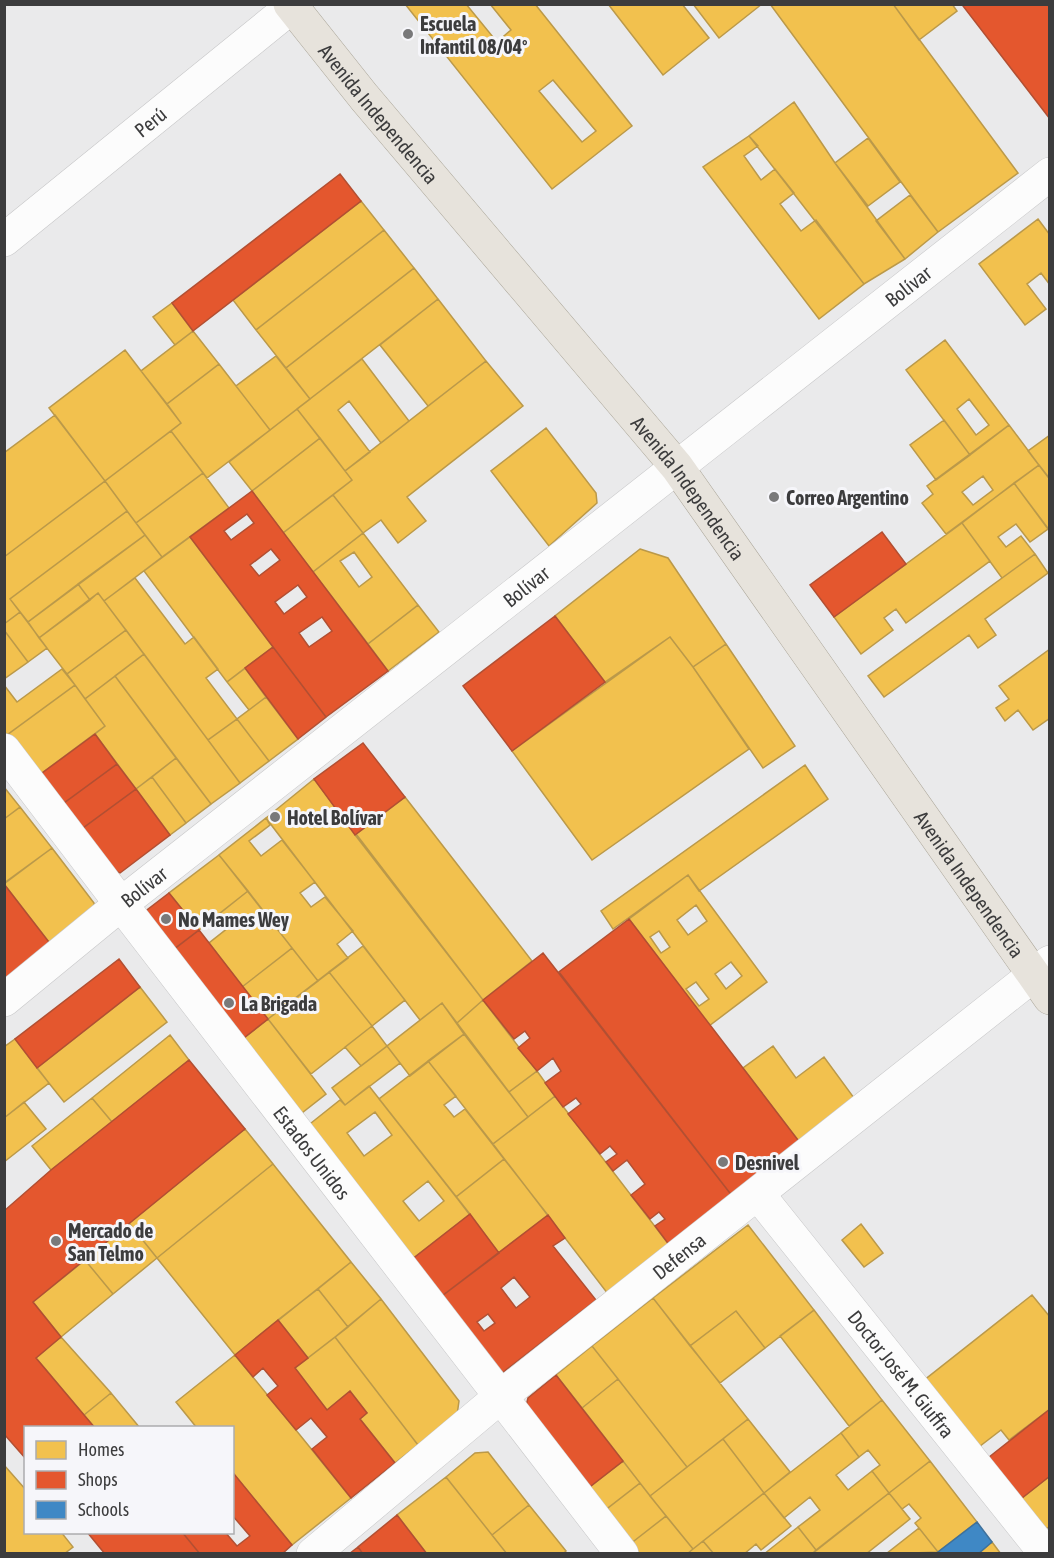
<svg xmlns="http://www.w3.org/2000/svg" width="1054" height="1558" font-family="'Asap Condensed',sans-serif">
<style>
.homes{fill:#f2c14e;stroke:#bb9949;stroke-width:1.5;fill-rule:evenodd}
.shops{fill:#e4572e;stroke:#b24f32;stroke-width:1.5;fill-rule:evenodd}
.schools{fill:#3f88c5;stroke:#3e719c;stroke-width:1.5}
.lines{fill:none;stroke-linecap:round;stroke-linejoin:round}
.minor-casing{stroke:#c7c7c8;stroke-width:34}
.primary-casing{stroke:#aaa598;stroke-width:34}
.minor{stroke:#fcfcfc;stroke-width:33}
.primary{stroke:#e7e3dc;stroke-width:33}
.poi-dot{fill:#79797a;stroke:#f6f6fa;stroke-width:2}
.labels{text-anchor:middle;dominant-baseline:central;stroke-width:6;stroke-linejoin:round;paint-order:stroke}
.poi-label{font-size:20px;font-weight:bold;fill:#3c3c3d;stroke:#f6f6fa;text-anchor:start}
.street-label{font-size:20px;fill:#3c3c3d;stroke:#f6f6fa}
</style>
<rect width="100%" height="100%" fill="#eaeaeb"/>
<path class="homes" d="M405 4H466L497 42 511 30 490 4H535L632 126 552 189ZM553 80 596 131 582 142 539 91Z
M608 4H682L709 38 663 75Z
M693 4H762L719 38Z
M770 4H893L1018 173 938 232Z
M893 4H952L957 11 919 40Z
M794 102 835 163 905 259 864 284 749 136Z
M749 136 758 146 744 156 761 180 775 169 794 193 780 204 801 231 816 220 864 284 819 319 703 167Z
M868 138 900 182 868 206 835 163Z
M910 195 938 232 905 259 876 221Z
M361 201 384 230 256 330 233 300Z
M1038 219 1050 235V285L1041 273 1027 284 1046 309 1025 325 979 264Z
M384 230 414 268 286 368 256 330Z
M414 268 438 299 310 399 286 368Z
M438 299 486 361 428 406 380 345Z
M172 303 193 331 175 345 153 317Z
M193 331 219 364 167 404 141 371Z
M945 340 1009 425 970 455 906 370ZM969 399 989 425 976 435 957 409Z
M125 350 181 423 105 481 49 408Z
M276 356 310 399 270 430 236 386Z
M362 359 409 421 381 443 349 401 338 410 370 452 345 471 297 409Z
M486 361 523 406 407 497 426 521 398 543 381 520 363 533 333 495 352 480 345 471Z
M219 364 270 430 207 478 171 431 181 423 167 404Z
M297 409 320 438 252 491 229 462Z
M55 415 105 481 4 557V453Z
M944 420 970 455 936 480 910 445Z
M1009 425 1039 465 946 534 922 503 933 494 927 486ZM983 476 993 490 973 505 962 492Z
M546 428 596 493 597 503 549 546 491 471Z
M171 431 203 473 136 523 105 481Z
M1050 435V476L1048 477 1028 451Z
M320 438 352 480 283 533 252 491Z
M1039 465 1050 479V531L1014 483Z
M203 473 229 508 162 557 136 523Z
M105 481 127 511 10 599 20 612 4 624V557Z
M1014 483 1048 529 1030 542 1016 524 998 537 1006 547 1021 536 1035 554 1002 578 962 523Z
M333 495 363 533 313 572 283 533Z
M127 511 145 535 28 622 10 599Z
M962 523 990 561 906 623 896 609 884 618 893 630 861 654 834 617Z
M363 533 418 605 368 644 313 572ZM354 552 372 577 359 587 340 561Z
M145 535 162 557 104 601 98 593 90 600 78 584Z
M190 537 273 647 227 682 144 571Z
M640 549 668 558 726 644 693 667 670 637 605 682 555 616Z
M1035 554 1048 573 985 619 996 635 978 648 969 635 884 697 868 676Z
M135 578 185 644 194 637 218 669 206 678 237 719 208 740 104 601Z
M78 584 90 600 39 638 28 622Z
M98 593 126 630 67 674 39 638Z
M418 605 439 632 388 671 368 644Z
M20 612 47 648 28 662 4 630V624Z
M4 630 28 662 4 679Z
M126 630 144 654 85 699 67 674Z
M670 637 693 667 749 749 592 860 512 751Z
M726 644 795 746 763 768 693 667Z
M1050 649V718L1033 730 1018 710 1005 721 996 708 1009 699 999 686Z
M144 654 240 783 211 804 115 676Z
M245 668 266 697 249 710 227 682Z
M62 669 75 685 7 735 4 731V685L17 702Z
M115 676 176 758 136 789 95 734 105 726 85 699Z
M75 685 105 726 38 776 7 735Z
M266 697 298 739 269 761 237 719Z
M237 719 269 761 240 783 208 740Z
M176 758 211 804 186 823 152 777Z
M805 765 828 799 699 891 688 875 613 929 601 911Z
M152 777 186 823 170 835 136 789Z
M314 779 483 1000 457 1023 442 1003 420 1020 266 818Z
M4 787 20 807 4 819Z
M405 797 532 961 483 1000 355 835Z
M20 807 52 848 4 883V819Z
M266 818 270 825 249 841 261 856 282 840 315 882 300 893 311 907 325 897 353 931 337 944 348 958 318 981 219 855Z
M52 848 94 903 95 912 52 946 4 884Z
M219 855 248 891 199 930 169 893Z
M688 875 767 982 709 1026 629 919ZM696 905 707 921 688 935 677 920ZM659 931 670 947 661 953 650 937ZM731 962 742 976 726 989 715 974ZM696 982 709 999 699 1006 686 989Z
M248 891 292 948 242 987 209 943 229 927 219 914Z
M363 946 405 1000 372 1026 329 972Z
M292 948 318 981 268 1019 242 987Z
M329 972 372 1026 311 1074 268 1019Z
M140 987 167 1022 64 1102 37 1068Z
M483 1000 537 1071 509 1092 457 1023Z
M442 1003 464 1034 410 1076 387 1046Z
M268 1019 326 1094 293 1120 235 1045Z
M372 1026 387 1046 361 1066 345 1047Z
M464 1034 528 1117 493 1144 428 1061Z
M170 1035 189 1060 112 1122 92 1098Z
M15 1039 49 1083 4 1118V1047Z
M387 1046 400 1063 345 1105 332 1088Z
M773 1046 796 1078 824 1057 857 1102 801 1144 743 1068Z
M428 1061 456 1096 444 1105 454 1117 465 1109 504 1159 456 1197 379 1099Z
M537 1071 555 1096 528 1117 509 1092Z
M369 1086 470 1214 406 1264 301 1131 340 1100 345 1105ZM375 1112 392 1135 364 1156 347 1133ZM428 1181 444 1201 419 1221 403 1201Z
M555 1096 670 1246 608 1294 493 1144Z
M92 1098 112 1122 51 1170 32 1146Z
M24 1102 46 1129 4 1162V1118Z
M245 1129 273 1164 157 1258 129 1223Z
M504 1159 548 1215 499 1253 456 1197Z
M273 1164 351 1262 235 1355 157 1258Z
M129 1223 157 1258 113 1294 85 1260Z
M861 1224 883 1253 864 1267 842 1240Z
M748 1225 814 1310 765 1348 736 1311 690 1346 653 1298Z
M85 1260 113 1294 61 1337 33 1302Z
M351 1262 381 1299 348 1327 318 1289Z
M318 1289 348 1327 308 1358 278 1320Z
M1032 1295 1050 1317V1409L1009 1440 1001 1430 971 1453 918 1385Z
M653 1298 748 1419 687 1467 592 1346Z
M381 1299 459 1401 457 1415 418 1445 335 1337Z
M814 1310 882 1400 849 1426 780 1336Z
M736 1311 765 1348 720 1383 690 1346Z
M61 1337 111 1393 84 1415 36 1358Z
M335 1337 418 1445 395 1463 360 1419 367 1413 350 1391 327 1410 295 1368Z
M592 1346 618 1379 582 1408 556 1375Z
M235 1355 351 1498 292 1545 232 1472V1428H197L176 1402Z
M618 1379 687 1467 650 1496 582 1408Z
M111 1393 140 1428H95L84 1415Z
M882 1400 930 1461 889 1493 872 1471 880 1465 868 1450 859 1457 841 1433Z
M748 1419 790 1472 764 1493 723 1439Z
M841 1433 859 1457 836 1475 848 1490 872 1471 889 1493 816 1550 798 1527 820 1510 810 1497 784 1518 764 1493Z
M723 1439 764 1493 693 1549 650 1496Z
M488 1452 529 1505 492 1535 446 1477 475 1453Z
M623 1461 640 1483 599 1515 582 1493Z
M930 1461 977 1522 938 1552 915 1523 921 1518 909 1504 902 1509 889 1493Z
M4 1465 26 1490V1532H61L73 1547 64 1554H4Z
M1050 1476V1526L1041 1532 1017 1502Z
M446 1477 492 1535 507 1554H427L397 1515Z
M640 1483 666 1516 625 1548 599 1515Z
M764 1493 791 1526 761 1550 756 1544 744 1554H714L703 1541Z
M889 1493 910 1519 866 1554H812Z
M529 1505 566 1551 563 1554H507L492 1535Z
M666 1516 693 1549 687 1554H630L625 1548Z
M798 1527 816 1550 812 1554H764Z
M919 1528 938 1552 886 1554Z
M703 1541 714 1554H687L693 1549Z
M992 1542 1001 1554H978Z"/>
<path class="shops" d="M964 4H1047L1050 8V119L963 6Z
M340 174 361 201 193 331 172 303Z
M252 491 388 671 326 717 190 537ZM247 514 254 523 231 540 224 531ZM271 549 280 560 259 576 250 565ZM298 585 307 597 284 614 275 602ZM322 617 332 631 309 647 299 633Z
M882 532 906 564 834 617 810 585Z
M555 616 605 682 512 751 463 686Z
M273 647 326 717 298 739 245 668Z
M95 734 117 764 60 806 38 776Z
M363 743 405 797 355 835 314 779Z
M117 764 136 789 79 831 60 806Z
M136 789 170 835 120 873 108 868 79 831Z
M4 884 52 946 4 983Z
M169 893 199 930 165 956 143 913Z
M629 919 801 1144 733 1197 559 972Z
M199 930 268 1019 235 1045 165 956Z
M543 953 733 1197 670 1246 655 1226 665 1219 659 1212 650 1219 631 1195 645 1184 627 1160 613 1171 606 1162 617 1154 610 1146 600 1154 568 1114 581 1104 576 1098 563 1107 545 1083 561 1071 553 1058 537 1071 518 1048 530 1038 525 1031 514 1039 483 1000Z
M119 959 140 987 37 1068 15 1039Z
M189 1060 245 1129 33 1302 61 1337 36 1358 95 1428H26V1459L4 1434V1211L51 1170Z
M470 1214 499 1253 434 1302 406 1264Z
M548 1215 565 1238 553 1246 596 1300 502 1373 434 1302ZM514 1277 530 1297 516 1308 501 1288ZM488 1314 495 1323 484 1331 477 1322Z
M278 1320 308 1358 295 1368 327 1410 350 1391 367 1413 360 1419 395 1463 351 1498 312 1449 327 1437 311 1418 296 1430 267 1395 278 1386 263 1368 253 1377 235 1355Z
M556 1375 623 1461 582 1493 524 1414 528 1398Z
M1050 1409V1476L1017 1502 984 1461Z
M234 1474 292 1545 282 1554H200L182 1532H225L237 1546 250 1536 232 1515V1476Z
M397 1515 427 1554H363L358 1547Z
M87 1532H182L200 1554H105Z
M358 1547 363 1554H349Z"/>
<path class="schools" d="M977 1522 992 1542 978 1554H939L938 1552Z"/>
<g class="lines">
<g class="minor-casing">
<g id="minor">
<path id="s1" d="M4 240 295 4"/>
<path id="s2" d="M4 750 121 904 622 1554"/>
<path id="s3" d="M4 1000 121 904 1050 174"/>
<path id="s4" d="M758 1194 1046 1554"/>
<path id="s5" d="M313 1554 500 1397 1050 962"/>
</g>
</g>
<g class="primary-casing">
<g id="primary">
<path id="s6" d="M290 4 364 97 677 467 1050 998"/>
</g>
</g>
<use href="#minor" class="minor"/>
<use href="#primary" class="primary"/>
</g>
<g class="poi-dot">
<circle cx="408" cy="34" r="6"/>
<circle cx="774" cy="497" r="6"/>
<circle cx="275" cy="817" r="6"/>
<circle cx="166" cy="919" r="6"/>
<circle cx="229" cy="1003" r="6"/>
<circle cx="723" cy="1162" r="6"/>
<circle cx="56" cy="1241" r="6"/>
</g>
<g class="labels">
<g class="poi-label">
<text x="420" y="23">Escuela<tspan x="420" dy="23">Infantil 08/04°</tspan></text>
<text x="786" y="497">Correo Argentino</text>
<text x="287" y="817">Hotel Bolívar</text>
<text x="178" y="919">No Mames Wey</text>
<text x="241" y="1003">La Brigada</text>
<text x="735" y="1162">Desnivel</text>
<text x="68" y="1230">Mercado de<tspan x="68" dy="23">San Telmo</tspan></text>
</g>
<g class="street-label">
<text stroke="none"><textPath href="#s6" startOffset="141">Avenida Independencia</textPath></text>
<text stroke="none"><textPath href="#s1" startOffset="188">Perú</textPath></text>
<text stroke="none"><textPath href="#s3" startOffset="1152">Bolívar</textPath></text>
<text stroke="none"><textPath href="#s6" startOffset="627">Avenida Independencia</textPath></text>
<text stroke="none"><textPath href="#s3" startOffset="666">Bolívar</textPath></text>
<text stroke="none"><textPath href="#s6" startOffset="1113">Avenida Independencia</textPath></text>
<text stroke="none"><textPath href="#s3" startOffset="180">Bolívar</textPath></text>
<text stroke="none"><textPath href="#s2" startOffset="507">Estados Unidos</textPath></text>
<text stroke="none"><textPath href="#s5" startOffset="472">Defensa</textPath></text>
<text stroke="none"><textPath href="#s4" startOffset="230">Doctor José M. Giuffra</textPath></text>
</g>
</g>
<rect width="1054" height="1558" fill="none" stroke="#3c3c3d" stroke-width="12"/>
<rect x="24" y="1426" width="210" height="108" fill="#f6f6fa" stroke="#acacae" stroke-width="1.5"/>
<rect x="36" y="1441" width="30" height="18" fill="#f2c14e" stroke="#acacae" stroke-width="1.5"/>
<text x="78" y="1456" font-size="18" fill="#3c3c3d">Homes</text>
<rect x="36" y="1471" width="30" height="18" fill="#e4572e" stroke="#acacae" stroke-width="1.5"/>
<text x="78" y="1486" font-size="18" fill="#3c3c3d">Shops</text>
<rect x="36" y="1501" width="30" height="18" fill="#3f88c5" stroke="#acacae" stroke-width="1.5"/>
<text x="78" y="1516" font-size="18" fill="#3c3c3d">Schools</text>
</svg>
